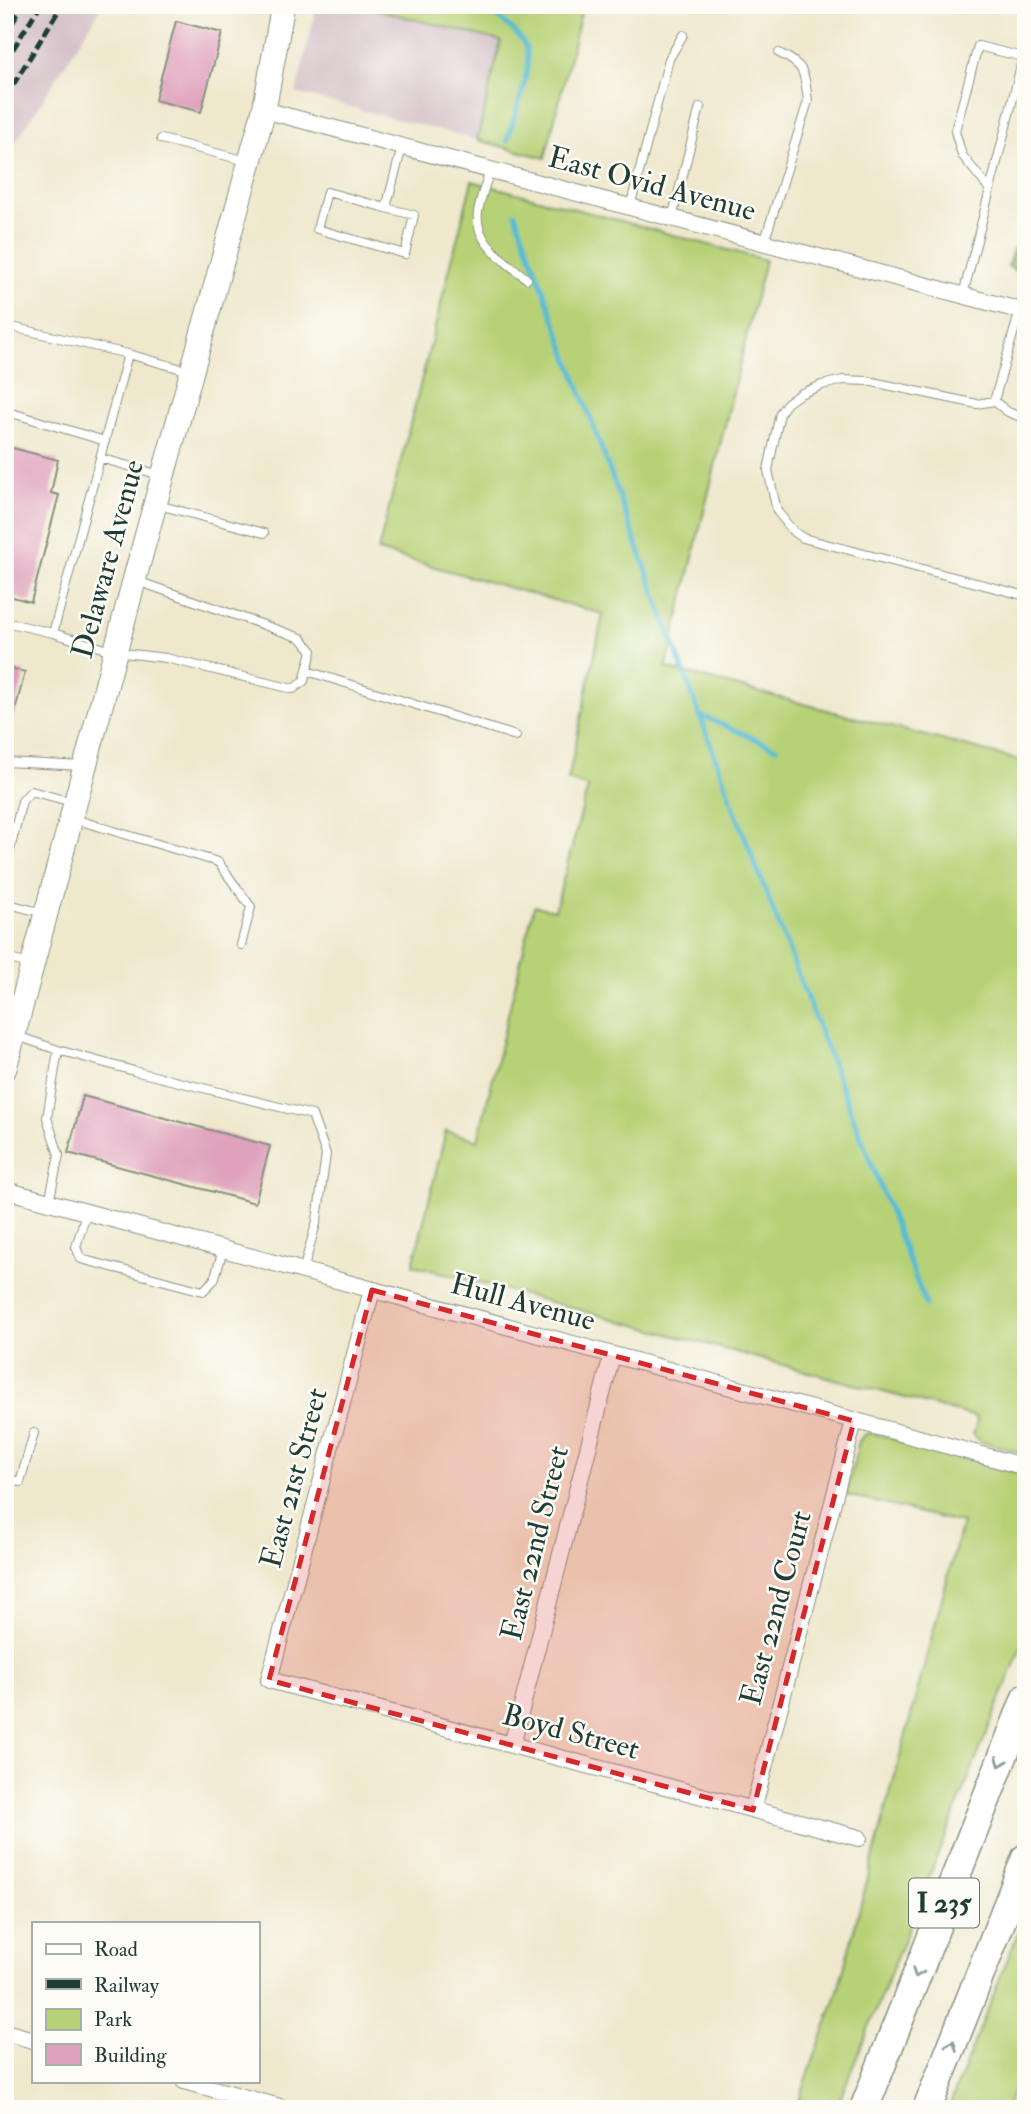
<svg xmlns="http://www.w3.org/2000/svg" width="1031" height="2114" font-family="'IM FELL Double Pica',serif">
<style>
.industrial{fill:#d2bec5}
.green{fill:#b7d176;stroke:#6b8755;stroke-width:2}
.forest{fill:#91b367;stroke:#58784e;stroke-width:2}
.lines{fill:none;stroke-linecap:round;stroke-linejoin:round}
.stream{stroke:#54bbd2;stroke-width:5}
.building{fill:#dfa1bc}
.service-casing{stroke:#879280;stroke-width:10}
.minor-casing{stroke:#879280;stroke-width:18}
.secondary-casing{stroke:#879280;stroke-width:25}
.motorway-casing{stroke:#879280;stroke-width:31}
.service{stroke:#fff;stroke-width:8}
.minor{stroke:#fff;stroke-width:16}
.secondary{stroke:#fff;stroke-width:23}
.motorway{stroke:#fff;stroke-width:28}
.rail{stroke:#1f3d34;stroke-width:5;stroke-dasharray:10 5;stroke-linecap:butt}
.oneway{stroke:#8f9e9a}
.marked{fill:#d62828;fill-opacity:0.2;stroke:#d62828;stroke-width:5;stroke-dasharray:14 9;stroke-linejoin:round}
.labels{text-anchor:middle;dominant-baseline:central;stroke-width:5;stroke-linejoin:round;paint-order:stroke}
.shield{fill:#fdfcf7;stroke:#62766e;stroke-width:2}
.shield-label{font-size:28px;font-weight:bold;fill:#1f3d34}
.street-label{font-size:30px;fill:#1f3d34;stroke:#fdfcf7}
</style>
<rect width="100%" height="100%" fill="#fdfcf7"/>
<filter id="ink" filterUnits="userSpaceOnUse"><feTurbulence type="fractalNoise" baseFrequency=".0143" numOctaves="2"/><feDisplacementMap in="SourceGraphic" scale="14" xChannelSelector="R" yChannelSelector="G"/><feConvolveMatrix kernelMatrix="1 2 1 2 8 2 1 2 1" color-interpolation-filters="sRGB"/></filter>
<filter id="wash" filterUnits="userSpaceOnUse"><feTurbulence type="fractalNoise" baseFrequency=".00686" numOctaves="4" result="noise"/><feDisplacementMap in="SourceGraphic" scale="28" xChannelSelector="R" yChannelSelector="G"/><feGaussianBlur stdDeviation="1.57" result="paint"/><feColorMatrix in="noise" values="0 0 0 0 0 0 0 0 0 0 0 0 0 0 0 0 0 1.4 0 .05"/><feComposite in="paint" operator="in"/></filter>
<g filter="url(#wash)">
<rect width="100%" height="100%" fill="#efe8cd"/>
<path class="industrial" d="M5 5H103L5 159Z
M317 5H358L501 41 477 140 296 93Z"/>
<path class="green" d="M358 5H583L545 158 477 140 501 41Z
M472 181 765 260 666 668 1026 762V1454L979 1441 973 1434 977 1422 976 1417 413 1265 446 1131 478 1140 534 906 555 910 588 787 568 780 603 614 378 551Z
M871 1433 1026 1475V1635L836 2109H796L837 1994 962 1523 846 1495 859 1441 864 1435Z
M1026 1913V2059L1005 2109H948Z"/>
<path class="forest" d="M1013 249 1026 253V277L1008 266Z"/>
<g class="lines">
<path class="stream" d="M481 5C496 17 516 28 525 46 535 64 513 120 507 141
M515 213 742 830 926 1305
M700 715 776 748"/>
</g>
<g id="blocks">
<path class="building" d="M176 21 222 33 201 112 155 100Z
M5 446 58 460 51 493 59 495 31 602 5 595Z
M5 667 25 672 10 730 5 729Z
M83 1096 270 1146 255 1203 68 1153Z"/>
</g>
</g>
<g filter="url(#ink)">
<use href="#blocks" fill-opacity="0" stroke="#879280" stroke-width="2"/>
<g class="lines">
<g class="service-casing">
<path id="service" d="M161 139 247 161
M490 170C486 184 480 198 478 212 474 244 506 261 527 279
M630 207 669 59 683 35
M386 208 414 215 405 254 317 229 327 192 386 208 402 147
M672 218 700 107
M764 243 808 101C804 72 806 66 779 53
M963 295C983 216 1004 137 1023 57L978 46 955 131 962 155 990 190
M5 329 12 327 128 354
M994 401 977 404 868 381 843 380 822 385 800 394 787 403 780 413 768 470 777 511 793 531 803 538 1026 596
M994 401 1020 310
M994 401 1008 412 1026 419
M5 411 105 441
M100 458 160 475
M158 505 264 533
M137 581 301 638 312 651 304 681 293 689 166 658 115 652 53 633 128 354 189 371
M5 622 53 633
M307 671 516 736
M5 762 83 766
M74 819 218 862 251 907 241 945
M5 870 22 801 31 791 72 802
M5 903 43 913
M5 958 30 964
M17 1036 58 1050 47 1118 59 1155 49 1202
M58 1050 134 1071 312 1115 326 1154 317 1220 303 1271
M86 1213 76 1247 81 1259 203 1291 214 1280 223 1250
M5 1478 20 1482 34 1433"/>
</g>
<g class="minor-casing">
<path id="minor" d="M264 110 1026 312
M5 1190 1026 1467
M372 1290 269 1680 859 1838
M512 1745 612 1355
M753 1810 854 1421
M5 2032 33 2040
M184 2081 287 2109"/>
</g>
<g class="secondary-casing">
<path id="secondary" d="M5 1068 138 566 264 110 283 5"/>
</g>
<g class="motorway-casing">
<path id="motorway" d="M864 2109 1026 1698
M927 2109 1026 1858"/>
</g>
<use href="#service" class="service"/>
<use href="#minor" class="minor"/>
<use href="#secondary" class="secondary"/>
<use href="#motorway" class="motorway"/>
<path class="rail" d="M5 35 23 5
M5 62 40 5
M5 98 62 5"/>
</g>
<defs><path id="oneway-chevron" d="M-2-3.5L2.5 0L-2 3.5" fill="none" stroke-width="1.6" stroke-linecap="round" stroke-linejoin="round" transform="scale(1.75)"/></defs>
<g class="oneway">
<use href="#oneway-chevron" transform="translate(1001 1762) rotate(112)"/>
<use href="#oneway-chevron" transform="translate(917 1973) rotate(111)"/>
<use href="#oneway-chevron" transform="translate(952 2045) rotate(-68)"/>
</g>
</g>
<path class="marked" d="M372 1290 854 1421 753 1810 269 1680Z"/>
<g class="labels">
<rect class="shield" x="909" y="1878.5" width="70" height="49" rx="5"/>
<g class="shield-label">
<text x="944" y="1903">I 235</text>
</g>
<g class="street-label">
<text transform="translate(652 184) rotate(15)">East Ovid Avenue</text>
<text transform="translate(108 559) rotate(-75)">Delaware Avenue</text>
<text transform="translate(523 1302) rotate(15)">Hull Avenue</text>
<text transform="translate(294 1478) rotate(-75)">East 21st Street</text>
<text transform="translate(535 1543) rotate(-76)">East 22nd Street</text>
<text transform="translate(776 1608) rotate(-75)">East 22nd Court</text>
<text transform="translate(571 1732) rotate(15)">Boyd Street</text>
</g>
</g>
<rect width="1031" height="2114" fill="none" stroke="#fdfcf7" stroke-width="28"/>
<rect x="32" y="1922" width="228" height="161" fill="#fdfcf7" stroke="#a4b0a9" stroke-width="2"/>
<rect x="46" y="1944" width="35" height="10" fill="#ffffff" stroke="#a4b0a9" stroke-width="2"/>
<text x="94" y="1956" font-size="21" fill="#1f3d34">Road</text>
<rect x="46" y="1979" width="35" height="10" fill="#1f3d34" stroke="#a4b0a9" stroke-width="2"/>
<text x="94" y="1992" font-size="21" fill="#1f3d34">Railway</text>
<rect x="46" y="2009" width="35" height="21" fill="#b7d176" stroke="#a4b0a9" stroke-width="2"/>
<text x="94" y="2026" font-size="21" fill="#1f3d34">Park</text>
<rect x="46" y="2044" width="35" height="21" fill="#dfa1bc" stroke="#a4b0a9" stroke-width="2"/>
<text x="94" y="2062" font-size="21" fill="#1f3d34">Building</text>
</svg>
